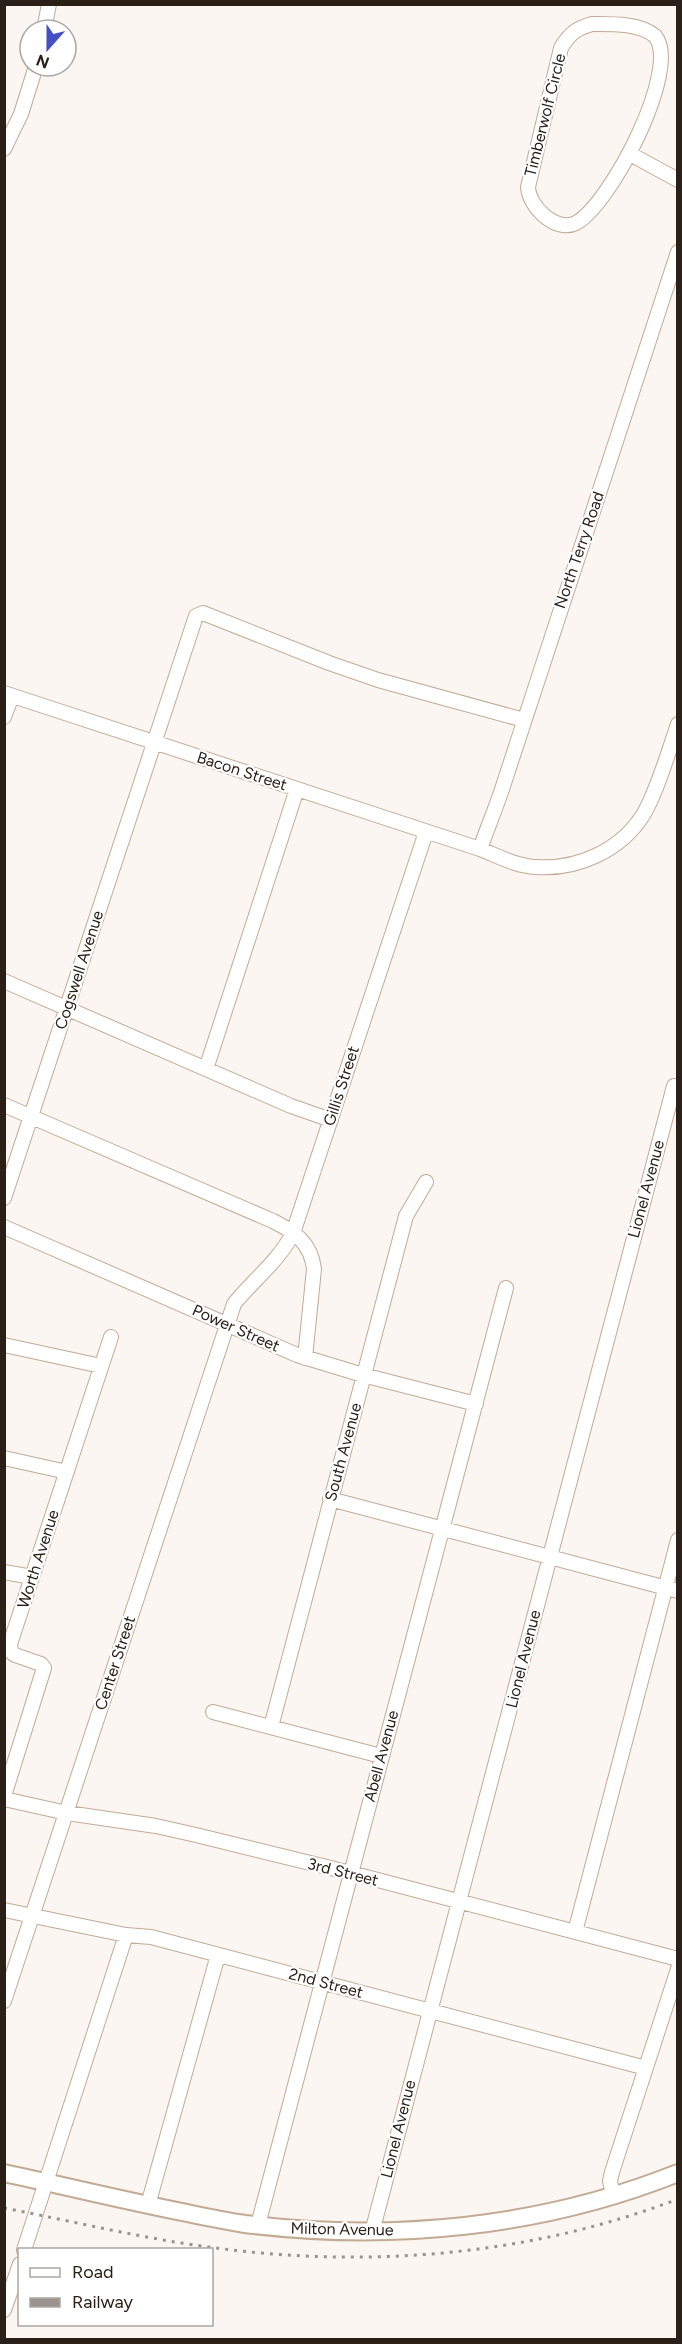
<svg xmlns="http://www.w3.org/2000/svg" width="682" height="2344" font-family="Figtree,sans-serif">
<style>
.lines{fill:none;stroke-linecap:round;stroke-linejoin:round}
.minor-casing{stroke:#c3aa93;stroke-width:16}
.major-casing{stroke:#c3aa93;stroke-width:20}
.minor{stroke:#fff;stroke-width:14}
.major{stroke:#fff;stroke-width:16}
.rail{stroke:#9a928d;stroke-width:3;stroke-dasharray:3 6;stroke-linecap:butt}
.labels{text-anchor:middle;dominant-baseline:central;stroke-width:4.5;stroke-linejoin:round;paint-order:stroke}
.street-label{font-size:16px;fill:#2a2018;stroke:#fff}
</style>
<rect width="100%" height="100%" fill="#fcf6f2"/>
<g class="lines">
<g class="minor-casing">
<path id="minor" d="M592 24C611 24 640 23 655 36 682 68 610 205 576 223 556 233 529 207 528 187L561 48C569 34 577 28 592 24Z
M44 30 49 4
M4 149 21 114 36 66
M632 155 678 180
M4 693 480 849C498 856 516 866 536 867 578 870 621 850 643 815 657 792 669 750 678 724
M4 717 12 696
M480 849C488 826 498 803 505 780 562 604 619 428 678 252
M4 981 291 1106 331 1120
M206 1069 297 789
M4 1105 273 1221C295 1232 311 1243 314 1269L305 1358
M4 1198 196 616 203 613 329 663 378 680 524 720
M4 1227 297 1355 363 1375 476 1404
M4 1345 101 1366
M4 1458 67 1472
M330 1499 678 1591
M4 1572 32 1577
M213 1712 381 1756
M271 1727 406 1216 426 1182
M4 1796 44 1668 41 1664 15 1655 11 1652 10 1644 111 1337
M4 1799 67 1813 156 1826 196 1835 351 1873 678 1959
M4 1910 126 1935 151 1937 646 2068
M575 1932 678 1540
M4 2001 234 1304C253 1280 279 1261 293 1233L426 832
M613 2196 610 2181 612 2172 678 1969
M148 2205 218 1955
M258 2225 506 1288
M372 2232 674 1086
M24 2250 126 1935
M4 2310 20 2264"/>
</g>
<g class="major-casing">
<path id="major" d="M4 2173C65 2186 126 2201 187 2213 206 2217 225 2221 245 2224 391 2242 540 2228 678 2173"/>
</g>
<use href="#minor" class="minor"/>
<use href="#major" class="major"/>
<path class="rail" d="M4 2208C72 2221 140 2238 209 2247 366 2269 529 2256 678 2199"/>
</g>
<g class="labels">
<g class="street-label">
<text transform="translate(545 115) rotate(-76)">Timberwolf Circle</text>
<text transform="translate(579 550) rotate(-71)">North Terry Road</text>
<text transform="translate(242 771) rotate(18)">Bacon Street</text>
<text transform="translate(79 970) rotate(-72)">Cogswell Avenue</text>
<text transform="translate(341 1086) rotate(-72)">Gillis Street</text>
<text transform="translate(646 1189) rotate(-75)">Lionel Avenue</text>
<text transform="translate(236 1328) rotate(24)">Power Street</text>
<text transform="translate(343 1452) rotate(-75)">South Avenue</text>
<text transform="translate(38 1559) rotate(-72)">Worth Avenue</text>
<text transform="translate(523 1659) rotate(-76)">Lionel Avenue</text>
<text transform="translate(115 1663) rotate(-72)">Center Street</text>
<text transform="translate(381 1756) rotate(-75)">Abell Avenue</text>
<text transform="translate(343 1872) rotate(14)">3rd Street</text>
<text transform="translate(326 1983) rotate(15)">2nd Street</text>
<text transform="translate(398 2129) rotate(-76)">Lionel Avenue</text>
<text transform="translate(342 2229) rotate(1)">Milton Avenue</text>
</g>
</g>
<rect width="682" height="2344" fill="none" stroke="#2a2018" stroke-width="12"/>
<rect x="18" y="2248" width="195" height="78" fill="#ffffff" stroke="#aaa6a3" stroke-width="1.5"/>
<rect x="30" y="2268" width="30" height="9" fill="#ffffff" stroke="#aaa6a3" stroke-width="1.5"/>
<text x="72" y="2278" font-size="18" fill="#2a2018">Road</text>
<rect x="30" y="2298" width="30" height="9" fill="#9a928d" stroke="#aaa6a3" stroke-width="1.5"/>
<text x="72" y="2308" font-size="18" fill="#2a2018">Railway</text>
<g transform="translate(48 48) rotate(201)"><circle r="28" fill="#ffffff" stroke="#aaa6a3" stroke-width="1.5"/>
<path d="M0-4.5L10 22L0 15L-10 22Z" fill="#4650c5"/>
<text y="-9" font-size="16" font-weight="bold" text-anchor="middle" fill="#2a2018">N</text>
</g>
</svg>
